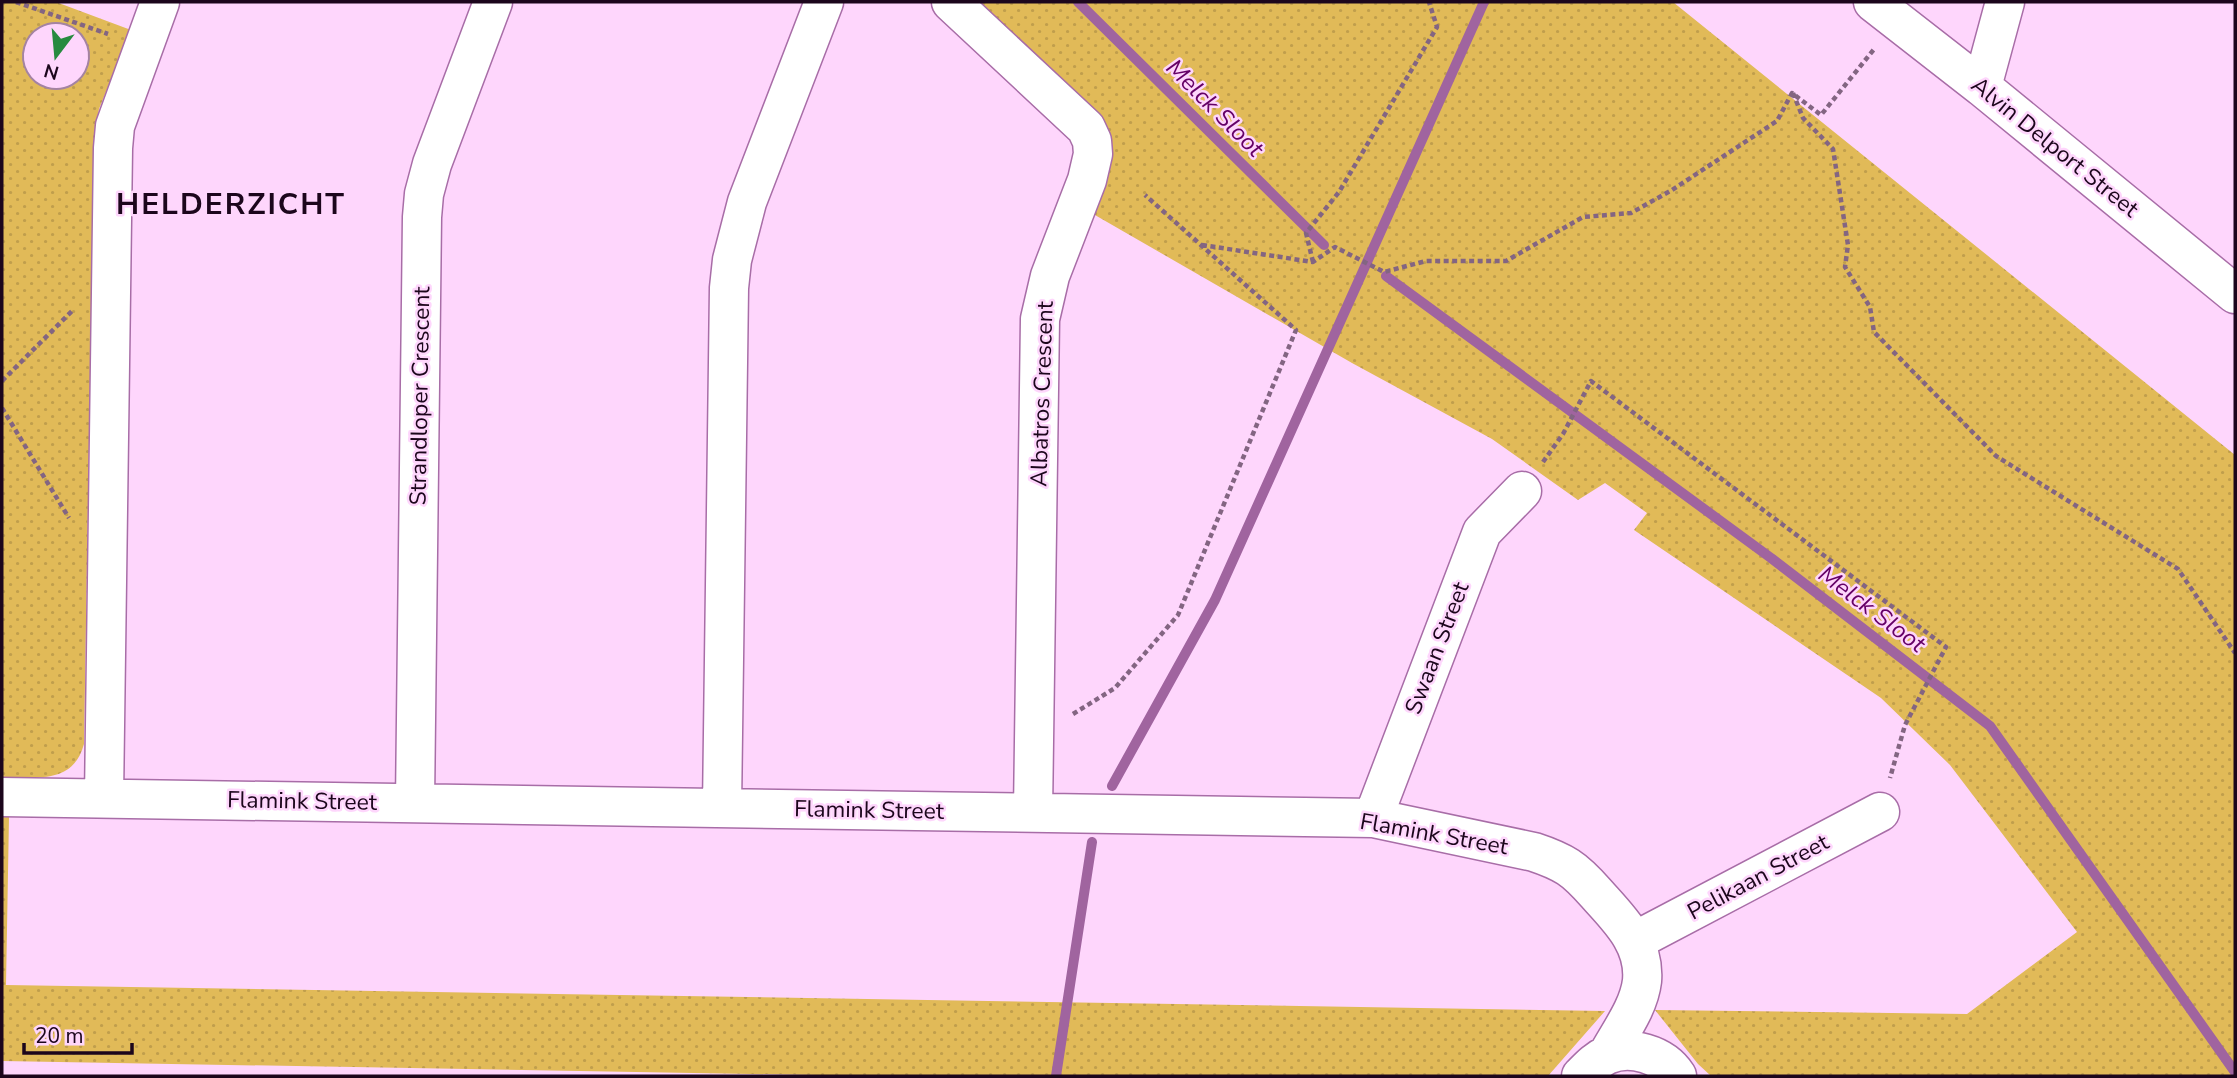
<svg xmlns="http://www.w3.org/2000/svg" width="2237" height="1078" font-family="'Nunito Sans',sans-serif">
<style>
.grass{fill:url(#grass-dots);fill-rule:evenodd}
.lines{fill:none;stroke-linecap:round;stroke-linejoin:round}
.stream{stroke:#a0649f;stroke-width:10}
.minor-casing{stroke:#a86da7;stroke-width:41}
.path{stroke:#836582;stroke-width:4.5;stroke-dasharray:5 3.5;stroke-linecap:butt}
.minor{stroke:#fff;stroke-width:38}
.labels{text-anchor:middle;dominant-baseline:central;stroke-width:5;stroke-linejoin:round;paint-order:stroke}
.street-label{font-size:23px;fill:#1c061c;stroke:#fed6fc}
.water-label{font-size:24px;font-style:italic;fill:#650066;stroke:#fed6fc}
.district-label{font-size:30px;font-weight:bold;letter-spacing:2px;fill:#1c061c;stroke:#fed6fc}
</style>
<defs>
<pattern id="grass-dots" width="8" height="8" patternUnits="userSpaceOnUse" patternTransform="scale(1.75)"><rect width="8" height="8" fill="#e1ba58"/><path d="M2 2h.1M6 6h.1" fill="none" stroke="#c09e4c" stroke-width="1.8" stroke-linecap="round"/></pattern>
</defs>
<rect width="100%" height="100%" fill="#fed6fc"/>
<path class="grass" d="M2 2H56L131 30 99 109 94 137 84 744C73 785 36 777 2 777ZM35 35H77V77H35Z
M958 2H1673L2235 455V1076H1711L1698 1064 1655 1010 1967 1014 2077 932 1950 765 1881 698 1634 530 1647 513 1605 483 1578 500 1492 439 1352 363 1081 207 1099 150Z
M2 817H9L6 985 1605 1011 1548 1076H872L2 1061Z"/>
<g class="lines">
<path class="stream" d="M1078 2 1324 245
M1386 276 1771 558 1990 726 2235 1072
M1112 786 1215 600 1484 2
M1056 1076 1092 842"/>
<g class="minor-casing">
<path id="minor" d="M951 2 1086 128 1092 141 1093 154 1087 180 1050 276 1040 319 1033 812
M1873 2 1982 87 2235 294
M1982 87 2005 2
M2 797 1373 818 1534 852C1546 856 1557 860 1568 867 1582 876 1592 889 1603 901 1624 924 1645 947 1642 981 1639 1007 1620 1032 1608 1054
M104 798 113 148 115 126 160 2
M415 803 422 217 424 194 432 164 493 2
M722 808 729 288 732 260 747 202 824 2
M1373 818 1482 532 1522 491
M1635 941 1880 812
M1581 1076C1589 1068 1596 1060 1607 1055 1630 1045 1663 1054 1677 1076"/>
</g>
<path class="path" d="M16 2 108 34
M1793 93 1803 118 1833 149 1848 245 1845 267 1870 307 1874 332 1996 456 2178 569 2235 653
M1202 245 1313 262 1335 247 1384 272 1426 261H1506L1583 217 1631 213 1672 190 1777 121 1792 93 1821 115 1875 48
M1313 262 1306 233 1339 192 1437 27 1429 2
M2 381 72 311
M2 408 69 518
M1543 462 1563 434 1591 381 1946 647 1905 725 1890 778
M1073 714 1115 688 1178 615 1296 330 1145 195"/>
<use href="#minor" class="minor"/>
</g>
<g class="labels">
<g class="street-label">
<text transform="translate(2055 147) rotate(39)">Alvin Delport Street</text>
<text transform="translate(1042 394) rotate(-88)">Albatros Crescent</text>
<text transform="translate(420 396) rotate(-89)">Strandloper Crescent</text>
<text transform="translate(1437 648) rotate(-69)">Swaan Street</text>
<text transform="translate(302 801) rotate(1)">Flamink Street</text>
<text transform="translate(869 810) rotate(1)">Flamink Street</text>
<text transform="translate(1434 834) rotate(10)">Flamink Street</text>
<text transform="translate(1758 877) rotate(-28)">Pelikaan Street</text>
</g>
<g class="water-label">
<text transform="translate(1215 108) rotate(45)">Melck Sloot</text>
<text transform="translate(1872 609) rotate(37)">Melck Sloot</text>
</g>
<g class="district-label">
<text x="231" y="204">HELDERZICHT</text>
</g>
</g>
<rect width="2237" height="1078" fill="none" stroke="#1c061c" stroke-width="7"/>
<g transform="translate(56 56) rotate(196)"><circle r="33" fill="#fed6fc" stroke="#a483a2" stroke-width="2"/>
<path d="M0-5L12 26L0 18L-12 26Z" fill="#278a3f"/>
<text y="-10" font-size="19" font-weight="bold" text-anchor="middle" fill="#1c061c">N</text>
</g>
<path d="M24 1043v10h108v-10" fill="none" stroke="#1c061c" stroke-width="3.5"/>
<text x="35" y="1043" font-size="21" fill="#1c061c" stroke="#fed6fc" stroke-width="5" paint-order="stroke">20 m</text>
</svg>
